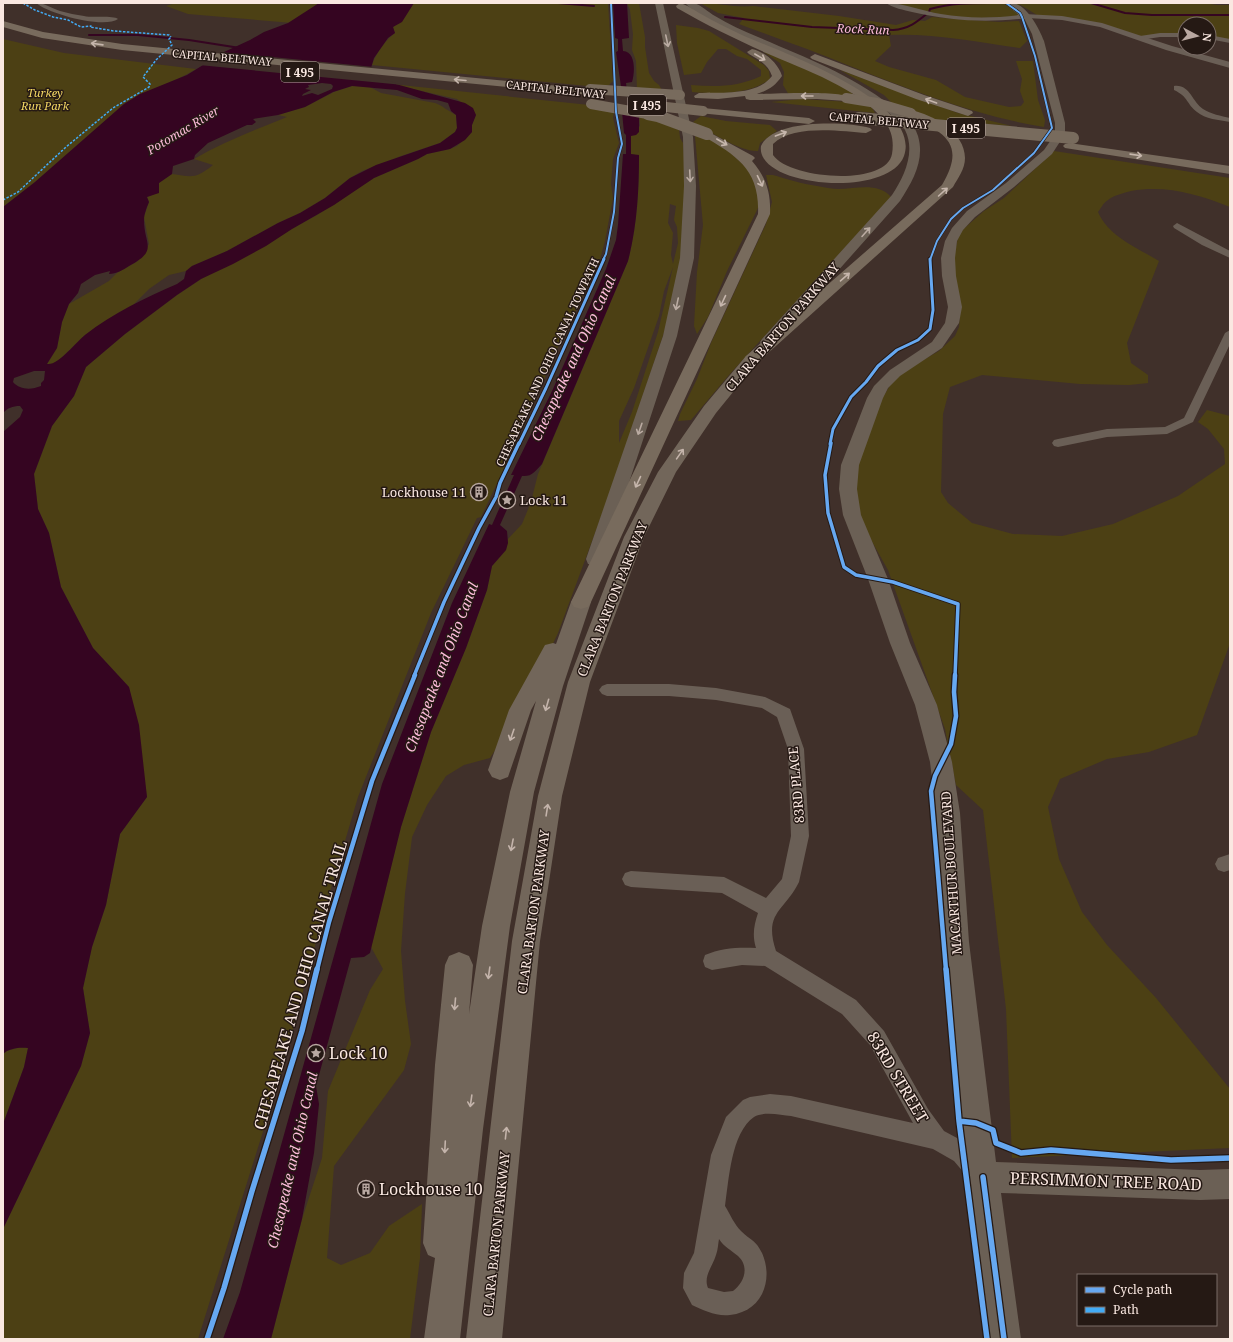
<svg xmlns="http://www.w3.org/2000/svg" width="1233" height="1342" font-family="'Noto Serif',serif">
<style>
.green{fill:#4c4014;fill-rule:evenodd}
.water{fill:#350521;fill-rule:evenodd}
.pier{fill:#40302a}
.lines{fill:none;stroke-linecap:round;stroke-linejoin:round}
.stream{stroke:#350521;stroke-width:2}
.minor{fill:#6a5f56;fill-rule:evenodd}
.tertiary{fill:#6a5f56;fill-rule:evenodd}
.secondary{fill:#6b6055;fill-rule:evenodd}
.primary{fill:#72665a;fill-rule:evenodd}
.motorway{fill:#786b5d;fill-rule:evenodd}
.motorway-bridge-far1{stroke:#786b5d;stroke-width:10}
.motorway-bridge{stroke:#786b5d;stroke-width:12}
.quiet{stroke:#42abf6;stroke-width:1.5;stroke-dasharray:2.5 1.5;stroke-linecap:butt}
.cycleway-far4-casing{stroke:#251914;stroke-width:3}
.cycleway-far3-casing{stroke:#251914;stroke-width:5}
.cycleway-far2-casing{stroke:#251914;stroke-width:5.5}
.cycleway-far1-casing{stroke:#251914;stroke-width:7}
.cycleway-casing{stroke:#251914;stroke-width:8}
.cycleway-far4{stroke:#66a8f1;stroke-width:2}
.cycleway-far3{stroke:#66a8f1;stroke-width:3}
.cycleway-far2{stroke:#66a8f1;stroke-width:3.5}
.cycleway-far1{stroke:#66a8f1;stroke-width:4.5}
.cycleway{stroke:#66a8f1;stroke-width:5.5}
.oneway{stroke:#baaba2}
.oneway2{stroke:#c6b6ac}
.oneway3{stroke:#c4b4ab}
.labels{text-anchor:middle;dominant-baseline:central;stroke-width:3;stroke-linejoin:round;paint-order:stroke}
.far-street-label{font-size:11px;fill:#fae8e1;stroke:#251914}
.far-park-label{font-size:11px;font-style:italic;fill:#f5d964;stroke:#251914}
.far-water-label{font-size:12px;font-style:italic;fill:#fdbcda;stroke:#251914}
.shield{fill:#251914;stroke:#baaaa4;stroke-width:1}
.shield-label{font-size:12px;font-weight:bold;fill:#fae8e1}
.street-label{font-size:13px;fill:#fae8e1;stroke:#251914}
.poi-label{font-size:13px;fill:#fae8e1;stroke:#251914;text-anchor:end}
.water-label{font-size:14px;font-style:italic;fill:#fdbcda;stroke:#251914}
.near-street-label{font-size:16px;fill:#fae8e1;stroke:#251914}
.near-poi-label{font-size:16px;fill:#fae8e1;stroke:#251914;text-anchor:start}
</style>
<rect width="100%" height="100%" fill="#40302a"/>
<path class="green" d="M175 3H323L293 23 188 14 166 6Z
M414 3H608L613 81 609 85 598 87 372 65C375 55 386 39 395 33L393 27Z
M627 3H639L645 37V47L649 73 654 81 659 85 663 92 637 90 636 61 632 50 633 34 630 10Z
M700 3C718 3 736 8 753 6L839 16 896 25 913 20 925 21 932 17 956 19 910 10 897 3H1205L1217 5H1230V41L1209 37V24H1185V35L1140 38 1115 29 1037 15 1019 4 1027 16 957 19 999 22 1019 21 1027 41 1020 48C978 42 933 33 889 35L891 46 875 61 889 67 936 80 965 97 1009 107 1021 106 1024 102 1020 91 1022 79 1016 61H1033L1038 100 1045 120 1044 127C976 116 914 91 850 66 814 51 776 38 739 24L744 18 718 13Z
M676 25 698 28 709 31 764 65 769 71 770 79C749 95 717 94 692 92L691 85C716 87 738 87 761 76V70L747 59 737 56 726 49H718L707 62 701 73 684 75 677 43Z
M3 39 64 53 196 69C173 83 147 90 124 104L35 182 3 207Z
M762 51C782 59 843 82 855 96L789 95 783 85 784 72 780 63Z
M840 70 958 113 1012 126 929 119 893 104 884 95Z
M391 84 599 106 614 111 613 118 619 143 613 159 611 184 613 198 605 241 599 263 556 351 538 395 513 444 510 456 481 517 477 518 431 613 358 797 324 912 281 1074 198 1339H3V1229L81 1066 90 1033 83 988 92 947 106 905 120 834 147 797 129 687 93 648 61 587 49 533 38 509 34 474 52 426 74 396 86 367 125 334 177 295 201 279 317 215 374 178 418 159 427 154 450 149 457 146 472 132V125L476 115 457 99Z
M352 86H368L381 93 435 103C443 106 448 111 456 115L457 128 455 132 440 143 401 156 362 171 350 178 325 198 300 213 278 223 227 251 192 266 186 271 169 275 149 289 133 305 118 313 85 335 57 362 50 365 47 364 57 348 62 322 69 304 109 281 117 273 138 261 149 244 144 217 149 202 147 197 152 195 159 183 172 174C192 177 196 179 213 165L194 159C223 142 255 130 287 117L278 115 305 107 334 92Z
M801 99 866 103 872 108 875 113 771 102Z
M639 113 679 130 680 138 683 143 685 165V240L668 321 608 498 558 633C538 676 516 719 490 758L464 765 446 776 427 805 412 837 405 893 401 951 405 1001 411 1044 404 1070 334 1166 327 1258 341 1265 370 1253 389 1226 422 1204 420 1258 410 1339H271L302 1219 322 1158 328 1091 370 990 383 969 371 947 401 827 431 732 466 648 487 590 492 566 506 550 508 539 522 524 531 502 538 474 628 261C637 227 639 191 639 156L631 154V135L640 126ZM670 204 676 206 674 220 677 227 678 243 673 264 671 255 673 233 668 223ZM673 267 658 332 632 412 619 443V421L634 388 659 316 664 291Z
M701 116 726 121 770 125 777 131 760 143 758 151C740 152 709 131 693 122Z
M702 134 723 146 747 168 758 185V208L727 271 708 317 697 334 694 326 697 272 703 225 695 136Z
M1054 151 1230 178V207C1197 194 1166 185 1131 191 1124 193 1114 195 1108 200 1104 202 1101 208 1098 212 1109 237 1136 247 1159 261L1127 343 1131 363 1148 375V383L1129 385 1080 384 982 375 950 387 943 414 941 492 948 503 972 523 1013 534 1062 536 1113 524 1178 496 1225 464 1224 449 1208 429 1198 422 1207 410 1230 416V643L1197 735 1149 752 1107 759 1060 779 1048 807 1059 859 1082 912 1107 945 1156 998 1230 1089V1148L1012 1158 1006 1009 983 810 956 785 945 729 888 570 870 538 858 510 856 476 858 464 880 402 894 379 911 367 939 351 955 336 959 327 961 304 952 265 959 233 984 211 1004 198Z
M766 175H773C787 179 802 184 817 186 824 187 832 189 839 189 856 189 878 182 891 197L729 375 691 420 678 421 680 414 697 379 711 343 766 224 772 202Z
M21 1047 28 1048 24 1067 3 1124V1054L6 1051Z"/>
<path class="water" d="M319 3H414L402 22 393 27 395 33 388 38 374 58 371 68 381 80 465 103 473 108 476 115 472 125V132L465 140 450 149 427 154 418 159 374 178 334 205 292 229 266 246 233 264 201 279 177 295 125 334 86 367 74 396 52 426 34 474 38 509 49 533 61 587 93 648 129 687 139 725 147 797 120 834 106 905 92 947 83 988 90 1033 81 1066 3 1229V1124L24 1067 28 1048C20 1047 9 1048 3 1054V432L20 417 23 410 20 406C12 406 8 408 3 413V207L35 182 124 104 140 94 187 75 224 52 250 40 264 32 288 23ZM322 83 331 84 333 86 332 89 318 95 312 93 302 96 303 94 311 90 305 89 309 87 308 85ZM352 86 397 90 422 99 437 100 448 103 451 111 456 115 457 128 455 132 440 143 376 165 350 178 325 198 300 213 278 223 227 251 192 266 186 271 184 279 177 284C145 298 113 313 85 335 76 342 58 366 47 364L57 348 62 322 69 304 78 293 81 284 95 275 110 271 109 274C116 274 123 270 129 266 159 250 144 245 144 220 144 214 147 207 149 202L147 197 159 193V183L172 174 173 166 194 159 195 155 208 143 247 125H252L256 122 253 119 278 115 305 107 333 92ZM34 371H45L44 380 41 383V386C31 390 20 390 13 382L14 378Z
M613 3H627L629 38 622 39 623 51C636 52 635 72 632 82L626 83 628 100 639 105V132L636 135 631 136V154L639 155C639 191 637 226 628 261L542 464C535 471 532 477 522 476L500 525 507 531 508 543 506 550 492 566 487 590 466 648 431 732 401 827 370 953 364 957 351 958 316 1086 319 1104 314 1153 302 1219 271 1339H223L240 1292 382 784 452 603 489 524 492 525 514 475H511L553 389 606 269 616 240 618 225 623 154H626V135L624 133 621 101 623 100 616 52 618 51V39L615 38Z"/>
<path class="pier" d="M220 52 374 67 375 73 382 79 403 85 199 65Z
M620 89 629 90V99L641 104V113L620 110Z"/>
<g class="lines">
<path class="stream" d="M558 3 594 6
M1091 3 1125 13 1152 15H1230
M725 17 812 27 893 30C909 29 917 22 929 12L930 9C951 3 970 3 992 3
M89 35H138L189 40 240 48"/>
<path class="minor" d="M36 3C45 3 51 8 60 11 68 13 76 15 84 16 92 18 113 15 118 19 104 29 49 14 36 3Z
M886 3C904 3 922 11 941 14 970 19 998 18 1027 14L1030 16 1027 18C988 23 951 21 912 12 904 10 893 8 886 3Z
M1160 33H1185V37H1160L1140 40 1137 38 1140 36Z
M1209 35 1230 39V43L1209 39Z
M1174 86C1190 84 1192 102 1203 109 1211 114 1221 116 1230 118V122C1219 120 1205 119 1197 112 1186 104 1189 97 1174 90Z
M1177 223 1230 251V258L1202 245 1174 228 1173 226Z
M1230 330V344L1193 422 1167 434 1107 437 1058 447 1054 446 1052 443 1054 440 1058 439 1107 429 1165 427 1184 418 1225 333Z
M607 684H669L716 688 765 697 790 709 804 749 809 836 799 882C785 911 763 912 776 951L856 1000 884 1031 928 1109 944 1131 970 1145 986 1164 989 1172 986 1180 978 1183 970 1180 954 1161 933 1149 791 1116C781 1115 764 1111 754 1117 731 1133 729 1180 725 1206 730 1214 734 1224 741 1231 750 1240 756 1240 762 1253 774 1280 762 1312 730 1315 717 1317 703 1310 692 1305L683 1288 684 1273 694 1253 711 1155 726 1117 743 1100 750 1097 770 1094 791 1096 913 1123 870 1045 842 1014 765 966 742 965 712 970 705 967 703 961 705 955C721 948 739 947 756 948 752 935 754 925 758 913L722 893 631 887 625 885 622 879 625 873 631 871 724 877 766 898 782 879 791 836 788 749 777 717 762 708 716 700 669 696H607L602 694 599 690 602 686ZM719 1239C724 1247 731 1250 738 1256 750 1267 744 1283 733 1291L724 1292 708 1288C703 1276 713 1266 716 1255 718 1250 718 1244 719 1239Z
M1230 854V870L1224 872 1218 870 1215 864 1218 858Z"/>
<path class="tertiary" d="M1024 14 1062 16 1102 23 1172 46 1230 62V68L1166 50 1100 27 1062 20 1027 18 1023 16Z"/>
<path class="secondary" d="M655 3H663L693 137 696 186 694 258 677 336 604 559 602 564 595 565 588 564 586 559 663 336 680 258 684 186 683 137Z
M685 3C688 3 691 2 694 3 701 5 708 12 715 16 728 24 743 31 758 37 804 57 850 74 890 105 901 113 914 122 918 136 925 160 913 181 900 201L772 345 767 346 762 345 760 342 762 339 892 195C904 177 916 152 905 130 900 120 887 112 878 105 832 70 777 55 726 29 713 22 695 14 685 3Z
M1004 3C1007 3 1011 2 1014 3 1028 7 1039 28 1044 41L1065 123V134L1052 154 1014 187 975 217 963 230 957 241 955 258 956 276 962 307 959 323 942 348 900 376 888 388 883 398 859 465 857 489 861 515 888 579 910 643 937 705 952 762 960 813 969 942 996 1162 1200 1170 1230 1169V1199L1200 1200 1001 1193 1021 1339H987L961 1123 943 942 936 813 930 762 915 705 890 643 868 579 843 515 839 489 841 465 867 398 874 386 890 370 932 342 945 323 948 307 942 276 941 258 945 241 952 228 967 211 1006 183 1044 150 1055 134V123L1032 34 1025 20Z"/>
<path class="primary" d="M752 354 758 356 760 359 716 413 676 472 644 537 590 682 562 796 540 941 502 1339H466L512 941 538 796 568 682 624 537 658 472 704 406 746 356Z
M581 595 588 597 591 602 563 686 534 792 510 926 483 1129 460 1339H424L435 1258 428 1255 423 1243 435 1065 445 965 449 956 459 952 469 956 473 965 469 1014 482 926 510 792 536 701 531 710 508 777 500 780 492 777 488 770 509 710 545 645 553 643 556 644 571 602 574 597Z"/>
<path class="motorway" d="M680 3C688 5 695 11 701 14 715 22 728 28 742 35 778 51 923 101 904 156 888 199 755 187 761 146 773 119 845 121 870 128L872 130 866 133C841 131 793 124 773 144V155C789 179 886 187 892 154 894 142 892 131 885 122 861 89 803 69 766 53 736 39 706 25 677 8L676 6Z
M3 21 43 32 122 44 590 89 595 92 590 95 122 50 42 38 3 27Z
M752 49C765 52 778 63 782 76 775 86 769 90 757 94 771 94 844 90 851 98L846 101 817 99 750 100 746 99 745 96 718 99 695 98 694 96 699 93C721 92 757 96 772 76 768 64 759 60 749 54L747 52Z
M815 54 924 95 972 111 973 113 968 116 916 99 812 59 810 57Z
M703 108 809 118 815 121 809 124 699 113 698 111Z
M911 110C933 115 965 132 965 158 965 169 958 178 953 187L758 362 752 364 746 362 744 359 746 356 942 185C967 143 944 132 907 115L906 113 907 111Z
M707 131 753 156 755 158 752 161C766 177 771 193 770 214L591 602 588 607 581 609 574 607 571 602 758 214C760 170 737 156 703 136L701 134 703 132Z
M1069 143 1230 166V174L1065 148 1063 146 1065 144Z"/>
<path class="motorway-bridge-far1" d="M590 89 680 95
M846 98 877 103 911 113
M591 104 653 115
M657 106 703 111"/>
<path class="motorway-bridge" d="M648 114 658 116 707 134
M859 118 1073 138"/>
<path class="quiet" d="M23 3 35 10 53 17 68 20 81 27 91 26 90 27 114 31 169 35 171 37
M3 200 18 192 66 147 113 108 149 87 150 84 143 77 156 60 172 45 169 39 171 37"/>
<g class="cycleway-far4-casing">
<path id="cycleway-far4" d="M603 260 606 254 614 212 618 158 622 144 616 112 611 3
M930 260 937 241 951 219 963 208 993 190 1034 153 1052 128 1035 56 1022 17 1020 13 1006 3"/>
</g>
<g class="cycleway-far3-casing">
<path id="cycleway-far3" d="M519 444 546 388 604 259
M830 444 833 429 851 397 866 382 878 366 897 350 918 340 930 329 933 310 930 259"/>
</g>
<g class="cycleway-far2-casing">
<path id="cycleway-far2" d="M831 443 825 475 828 513 844 567 856 575 893 582 958 604 955 676
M414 676 444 602 479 528 496 497 500 483 519 443"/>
</g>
<g class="cycleway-far1-casing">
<path id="cycleway-far1" d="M317 970 329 922 372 781 415 675
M946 970 931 791 935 776 951 744 956 716 954 692 955 675"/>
</g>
<g class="cycleway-casing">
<path id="cycleway" d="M946 969 959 1121 987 1339
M959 1121 976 1123 993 1130 996 1143 1021 1153 1051 1150 1171 1160 1230 1158
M983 1177 1004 1339
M207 1339 224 1288 252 1191 302 1031 317 969"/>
</g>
<use href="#cycleway-far4" class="cycleway-far4"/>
<use href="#cycleway-far3" class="cycleway-far3"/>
<use href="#cycleway-far2" class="cycleway-far2"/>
<use href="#cycleway-far1" class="cycleway-far1"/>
<use href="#cycleway" class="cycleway"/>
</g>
<defs><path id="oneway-shaft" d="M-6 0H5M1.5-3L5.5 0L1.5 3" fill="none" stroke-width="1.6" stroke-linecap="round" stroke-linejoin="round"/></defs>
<g class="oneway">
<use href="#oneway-shaft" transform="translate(667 41) rotate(78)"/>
<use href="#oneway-shaft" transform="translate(690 176) rotate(87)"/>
<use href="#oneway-shaft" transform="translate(866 232) rotate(-48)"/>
<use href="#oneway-shaft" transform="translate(677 304) rotate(102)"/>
<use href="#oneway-shaft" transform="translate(640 429) rotate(109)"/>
</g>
<g class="oneway2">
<use href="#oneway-shaft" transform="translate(97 44) rotate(-172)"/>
<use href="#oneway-shaft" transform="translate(760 57) rotate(30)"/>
<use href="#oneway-shaft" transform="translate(460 80) rotate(-175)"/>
<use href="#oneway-shaft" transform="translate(807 96) rotate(-180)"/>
<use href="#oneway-shaft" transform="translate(931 101) rotate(-160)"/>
<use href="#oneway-shaft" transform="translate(781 134) rotate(-20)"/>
<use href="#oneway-shaft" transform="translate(722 142) rotate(30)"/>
<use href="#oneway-shaft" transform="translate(1136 155) rotate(8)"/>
<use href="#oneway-shaft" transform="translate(760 181) rotate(64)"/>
<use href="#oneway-shaft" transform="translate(943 192) rotate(-42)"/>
<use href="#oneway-shaft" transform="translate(845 277) rotate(-41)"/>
<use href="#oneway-shaft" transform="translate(723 301) rotate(115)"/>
<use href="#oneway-shaft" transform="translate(638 482) rotate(115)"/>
</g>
<g class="oneway3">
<use href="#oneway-shaft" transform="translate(680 454) rotate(-55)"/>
<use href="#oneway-shaft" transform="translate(547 705) rotate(106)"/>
<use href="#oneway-shaft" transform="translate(512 735) rotate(109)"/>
<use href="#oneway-shaft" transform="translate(547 810) rotate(-81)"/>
<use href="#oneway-shaft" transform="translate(512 845) rotate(101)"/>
<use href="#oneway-shaft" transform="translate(489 973) rotate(98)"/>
<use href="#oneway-shaft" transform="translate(455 1004) rotate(95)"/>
<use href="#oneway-shaft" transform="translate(471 1101) rotate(98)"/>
<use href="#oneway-shaft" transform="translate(506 1133) rotate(-84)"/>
<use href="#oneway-shaft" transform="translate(445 1147) rotate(93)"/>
</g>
<defs>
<g id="building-ring" transform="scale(0.9)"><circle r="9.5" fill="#251914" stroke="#b9a8a1" stroke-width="1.5"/><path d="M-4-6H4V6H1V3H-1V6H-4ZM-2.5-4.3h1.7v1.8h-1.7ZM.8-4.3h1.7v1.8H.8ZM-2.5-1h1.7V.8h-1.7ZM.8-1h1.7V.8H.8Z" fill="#b9a8a1"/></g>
<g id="sight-ring" transform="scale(0.9)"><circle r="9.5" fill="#251914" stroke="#b9a8a1" stroke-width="1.5"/><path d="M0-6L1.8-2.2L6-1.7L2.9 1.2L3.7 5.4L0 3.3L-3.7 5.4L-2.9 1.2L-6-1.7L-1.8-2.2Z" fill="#b9a8a1"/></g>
</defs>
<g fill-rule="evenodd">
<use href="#building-ring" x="479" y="492"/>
<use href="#sight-ring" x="507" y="500"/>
<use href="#sight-ring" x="316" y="1053"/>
<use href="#building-ring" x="366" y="1189"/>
</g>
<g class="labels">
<g class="far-street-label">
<text transform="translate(222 57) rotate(5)">CAPITAL BELTWAY</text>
<text transform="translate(556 89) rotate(6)">CAPITAL BELTWAY</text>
<text transform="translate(879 120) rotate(5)">CAPITAL BELTWAY</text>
<text transform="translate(547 362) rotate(-65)">CHESAPEAKE AND OHIO CANAL TOWPATH</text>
</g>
<g class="far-park-label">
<text x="45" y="92">Turkey<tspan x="45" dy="13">Run Park</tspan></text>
</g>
<g class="far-water-label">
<text transform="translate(863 29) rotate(2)">Rock Run</text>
<text transform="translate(183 130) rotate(-31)">Potomac River</text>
</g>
<g class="shield">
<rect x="281" y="62" width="38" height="20" rx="3"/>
<rect x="628" y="95" width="38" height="20" rx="3"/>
<rect x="947" y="118" width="38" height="20" rx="3"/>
</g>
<g class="shield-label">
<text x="300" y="72">I 495</text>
<text x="647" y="105">I 495</text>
<text x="966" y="128">I 495</text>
</g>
<g class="street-label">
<text transform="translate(782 327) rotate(-49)">CLARA BARTON PARKWAY</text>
<text transform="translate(612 599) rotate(-68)">CLARA BARTON PARKWAY</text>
<text transform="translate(796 785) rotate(-95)">83RD PLACE</text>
<text transform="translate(951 873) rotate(-94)">MACARTHUR BOULEVARD</text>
<text transform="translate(533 912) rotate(-82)">CLARA BARTON PARKWAY</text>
<text transform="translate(496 1234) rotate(-84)">CLARA BARTON PARKWAY</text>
</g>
<g class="poi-label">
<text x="466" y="492">Lockhouse 11</text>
<text x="520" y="500" text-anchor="start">Lock 11</text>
</g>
<g class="water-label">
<text transform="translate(573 358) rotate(-65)">Chesapeake and Ohio Canal</text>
<text transform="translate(441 667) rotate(-69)">Chesapeake and Ohio Canal</text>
<text transform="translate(292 1160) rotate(-77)">Chesapeake and Ohio Canal</text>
</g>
<g class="near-street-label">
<text transform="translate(300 985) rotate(-74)">CHESAPEAKE AND OHIO CANAL TRAIL</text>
<text transform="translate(898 1077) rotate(59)">83RD STREET</text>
<text transform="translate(1106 1181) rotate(2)">PERSIMMON TREE ROAD</text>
</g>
<g class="near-poi-label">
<text x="329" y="1053">Lock 10</text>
<text x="379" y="1189">Lockhouse 10</text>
</g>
</g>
<rect width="1233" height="1342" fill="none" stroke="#fae8e1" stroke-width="8"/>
<rect x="1077" y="1274" width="140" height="52" fill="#251914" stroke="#7a6c66"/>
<rect x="1085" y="1287" width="20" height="6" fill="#66a8f1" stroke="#7a6c66"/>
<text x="1113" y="1294" font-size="12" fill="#fae8e1">Cycle path</text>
<rect x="1085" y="1307" width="20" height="6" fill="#42abf6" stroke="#7a6c66"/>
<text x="1113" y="1314" font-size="12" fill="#fae8e1">Path</text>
<g transform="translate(1197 36) rotate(97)"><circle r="19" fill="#251914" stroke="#7a6c66"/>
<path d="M0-3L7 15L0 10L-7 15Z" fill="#b9a8a1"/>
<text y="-6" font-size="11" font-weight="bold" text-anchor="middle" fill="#fae8e1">N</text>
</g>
</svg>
